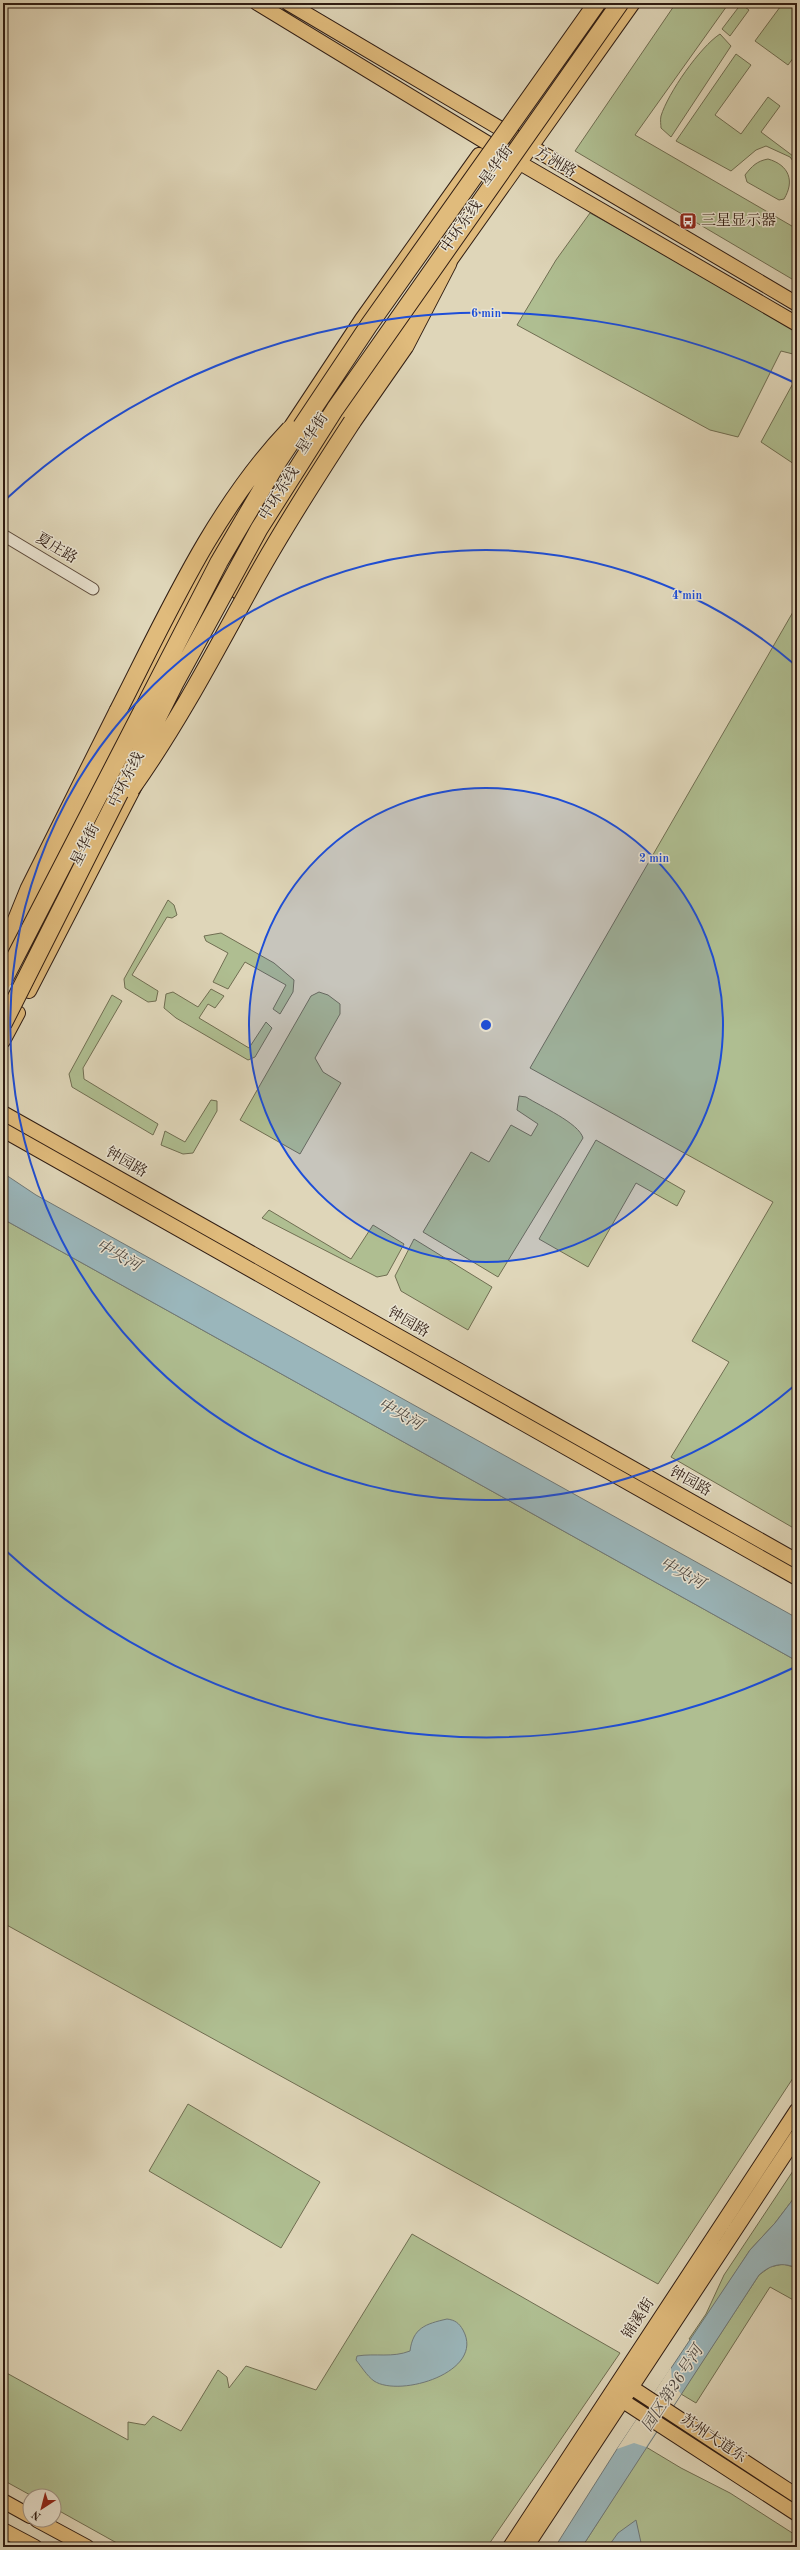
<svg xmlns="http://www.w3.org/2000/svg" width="800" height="2550" font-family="'Old Standard TT','Noto Serif SC',serif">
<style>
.green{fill:#afbe91;stroke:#706e52}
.water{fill:#9ab6bb;stroke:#707978}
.pier{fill:#dfd6b9}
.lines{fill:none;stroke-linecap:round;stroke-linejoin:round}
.minor-casing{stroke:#5c4b3c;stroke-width:13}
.major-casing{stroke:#301d13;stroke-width:16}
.highway-casing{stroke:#301d13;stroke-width:19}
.minor{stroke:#eae4d2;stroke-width:11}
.major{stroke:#e0bb7c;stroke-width:14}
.highway{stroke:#e0bb7c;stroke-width:17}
.highway-bridge-casing{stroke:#301d13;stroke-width:19;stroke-linecap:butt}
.highway-bridge{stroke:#e0bb7c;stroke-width:17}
.ring{fill:none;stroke:#1d4ed8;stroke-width:2}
.labels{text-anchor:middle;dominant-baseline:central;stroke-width:3;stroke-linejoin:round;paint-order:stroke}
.street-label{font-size:15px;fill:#301d13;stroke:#eae4d2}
.poi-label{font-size:15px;fill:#301d13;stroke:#eae4d2;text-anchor:start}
.water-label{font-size:16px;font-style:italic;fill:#504b45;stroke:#eae4d2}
.centre{fill:#1d4ed8;stroke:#eae4d2;stroke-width:2}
.ring-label{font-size:12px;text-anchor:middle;font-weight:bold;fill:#1d4ed8;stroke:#eae4d2;stroke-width:3;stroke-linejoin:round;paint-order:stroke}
</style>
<rect width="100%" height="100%" fill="#dfd6b9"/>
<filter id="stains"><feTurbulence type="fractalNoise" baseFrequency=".005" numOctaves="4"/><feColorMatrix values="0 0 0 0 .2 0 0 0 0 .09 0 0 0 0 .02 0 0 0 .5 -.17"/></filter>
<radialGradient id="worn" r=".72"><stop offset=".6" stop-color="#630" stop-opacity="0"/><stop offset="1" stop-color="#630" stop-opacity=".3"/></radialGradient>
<path class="green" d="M676 3H729L635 135 797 229V282L575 151Z
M783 3H797V53L788 65 755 41Z
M741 4 749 10 730 36 722 29Z
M720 34 731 46 671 137 661 128C661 125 660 120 661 116 668 93 700 47 720 34Z
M736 54 751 65 715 115 741 134 768 97 780 106 761 132 797 159V166L790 157 766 146 756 150 731 171 676 141Z
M768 159C789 165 795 181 784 199L779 200 747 182 745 175C752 166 757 161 768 159Z
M590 213 797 329V355L781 351 738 437 710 430 517 325 556 260Z
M797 376V466L761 442Z
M797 605V1530L671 1457 729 1362 692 1341 773 1202 530 1068Z
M168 900 174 905 177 915 172 918 167 917 132 975 158 991 156 1001 148 1002 125 988 124 979Z
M221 933 274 963 294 980 293 992 280 1014 273 1009 286 985 245 962 228 989 213 982 228 953 206 941 204 936Z
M211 989 224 996 215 1008 208 1004 199 1018 249 1048 266 1022 272 1028 255 1057 248 1060 176 1018 164 1008 166 994 173 992 198 1007Z
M319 992 328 995 340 1004V1014L315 1058 323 1072 341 1083 300 1154 240 1120 311 996Z
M112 995 122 1001 83 1068 84 1079 158 1124 153 1135 72 1087 69 1074Z
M519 1096 526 1097C540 1106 579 1123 583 1138L498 1277 423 1232 471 1152 489 1162 511 1125 531 1136 538 1124 517 1110Z
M211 1100 217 1101V1111L193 1153 183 1154 161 1145 165 1131 185 1142Z
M596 1140 685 1191 677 1206 636 1183 588 1267 539 1239Z
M269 1210 351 1259 373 1225 404 1244 387 1275 377 1277 262 1218Z
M3 1219 797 1661V2072L658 2284 3 1923Z
M414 1239 492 1287 468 1330 401 1291 395 1276Z
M188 2104 320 2182 281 2248 149 2171Z
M797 2165V2194L775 2223 750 2250 691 2340 689 2339 706 2314 724 2275Z
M412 2234 620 2353 487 2547H124L54 2508V2496H32L3 2480V2371L128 2440V2422L145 2425 153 2416 181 2431 218 2370 227 2377 229 2388 246 2366 316 2390Z
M783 2264 797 2268V2302L770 2287 696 2403 681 2394 759 2275 770 2267Z
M646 2447 681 2468 730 2493 797 2536V2547H582Z"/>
<path class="water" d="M3 1173 36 1195 797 1618V1661L3 1219Z
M797 2194V2268C783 2262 771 2264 759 2275L582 2547H555L617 2449 750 2250 775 2223Z
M447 2319C455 2320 459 2323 463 2330 486 2372 400 2398 374 2381 367 2376 361 2366 356 2360L357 2356C376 2353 392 2358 410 2351 413 2328 425 2324 447 2319Z
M636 2520 642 2547H608L618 2533Z"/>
<path class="pier" d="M671 2367 672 2382 681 2394 646 2447 634 2443 617 2449Z"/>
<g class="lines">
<g class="minor-casing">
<path id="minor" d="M3 535 93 589"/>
</g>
<g class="major-casing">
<path id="major" d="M257 3 520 163 797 324
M288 3 797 304
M442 272 633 3
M284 437 362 319 479 155
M238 592 307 475 416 311
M27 912 241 503
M29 991 138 780
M3 1041 18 1013
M3 1113 797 1561
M3 1130 797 1578
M622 2386 631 2387 797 2496
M619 2393 623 2401 797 2514
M3 2501 30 2516
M37 2520 87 2547
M3 2530 35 2547
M510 2547 797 2110
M526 2547 797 2136"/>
</g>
<g class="highway-casing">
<path id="highway" d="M352 422 405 346 448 263
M3 953 29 889 118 711"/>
</g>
<use href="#minor" class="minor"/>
<use href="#major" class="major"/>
<use href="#highway" class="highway"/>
<g class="highway-bridge-casing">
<path id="highway-bridge" d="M118 711C168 613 214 509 290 429
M131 789C178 723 215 652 254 581 284 527 318 474 352 422
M3 981 219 562 279 460 369 325 597 3
M3 1024 175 683 259 529 335 409 620 3"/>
</g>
<use href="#highway-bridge" class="highway-bridge"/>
</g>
<circle cx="486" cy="1025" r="237" fill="#1d4ed8" fill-opacity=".12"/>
<g class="ring">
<circle cx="486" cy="1025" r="237"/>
<path d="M794 1386A475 475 0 1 1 794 664"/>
<path d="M793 1668A712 712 0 0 1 5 1550M5 500A712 712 0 0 1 793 382"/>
</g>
<defs>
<g id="bus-square" transform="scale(0.9)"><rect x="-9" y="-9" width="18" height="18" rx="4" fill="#8f2418" stroke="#eae4d2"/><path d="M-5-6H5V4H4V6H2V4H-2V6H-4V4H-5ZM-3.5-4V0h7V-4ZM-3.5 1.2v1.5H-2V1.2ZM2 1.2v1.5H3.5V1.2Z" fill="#fff"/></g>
</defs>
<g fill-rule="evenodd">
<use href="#bus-square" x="688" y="221"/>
</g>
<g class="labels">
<g class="street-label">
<text transform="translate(555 163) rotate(30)">方洲路</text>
<text transform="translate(497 166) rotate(-54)">星华街</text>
<text transform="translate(462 227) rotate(-55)">中环东线</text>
<text transform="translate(313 434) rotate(-57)">星华街</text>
<text transform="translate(280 494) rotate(-58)">中环东线</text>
<text transform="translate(56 549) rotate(31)">夏庄路</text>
<text transform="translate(127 780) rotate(-63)">中环东线</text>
<text transform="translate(86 845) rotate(-63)">星华街</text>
<text transform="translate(126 1163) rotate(30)">钟园路</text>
<text transform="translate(408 1323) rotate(30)">钟园路</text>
<text transform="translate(690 1482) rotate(29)">钟园路</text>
<text transform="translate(639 2319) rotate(-57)">锦溪街</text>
<text transform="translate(713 2439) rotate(33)">苏州大道东</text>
</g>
<g class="poi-label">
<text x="701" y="221">三星显示器</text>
</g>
<g class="water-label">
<text transform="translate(118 1256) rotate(29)">中央河</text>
<text transform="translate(400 1415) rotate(29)">中央河</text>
<text transform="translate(682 1574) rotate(29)">中央河</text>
<text transform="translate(673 2389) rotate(-57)">园区第26号河</text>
</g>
</g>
<circle cx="486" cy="1025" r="6" class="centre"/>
<g class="ring-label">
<text x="486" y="317">6 min</text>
<text x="687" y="599">4 min</text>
<text x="654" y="862">2 min</text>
</g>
<rect width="800" height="2550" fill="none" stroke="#dfd6b9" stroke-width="16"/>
<rect x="4" y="4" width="792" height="2542" fill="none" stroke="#301d13" stroke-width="2"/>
<rect x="8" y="8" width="784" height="2534" fill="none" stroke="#301d13"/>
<g transform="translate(42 2508) rotate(216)"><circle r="19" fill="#eae4d2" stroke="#a09486"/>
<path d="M0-3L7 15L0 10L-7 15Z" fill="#8f2418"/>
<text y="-6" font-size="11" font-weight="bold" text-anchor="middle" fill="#301d13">N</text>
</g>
<rect width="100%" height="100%" filter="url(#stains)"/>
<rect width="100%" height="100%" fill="url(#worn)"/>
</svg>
